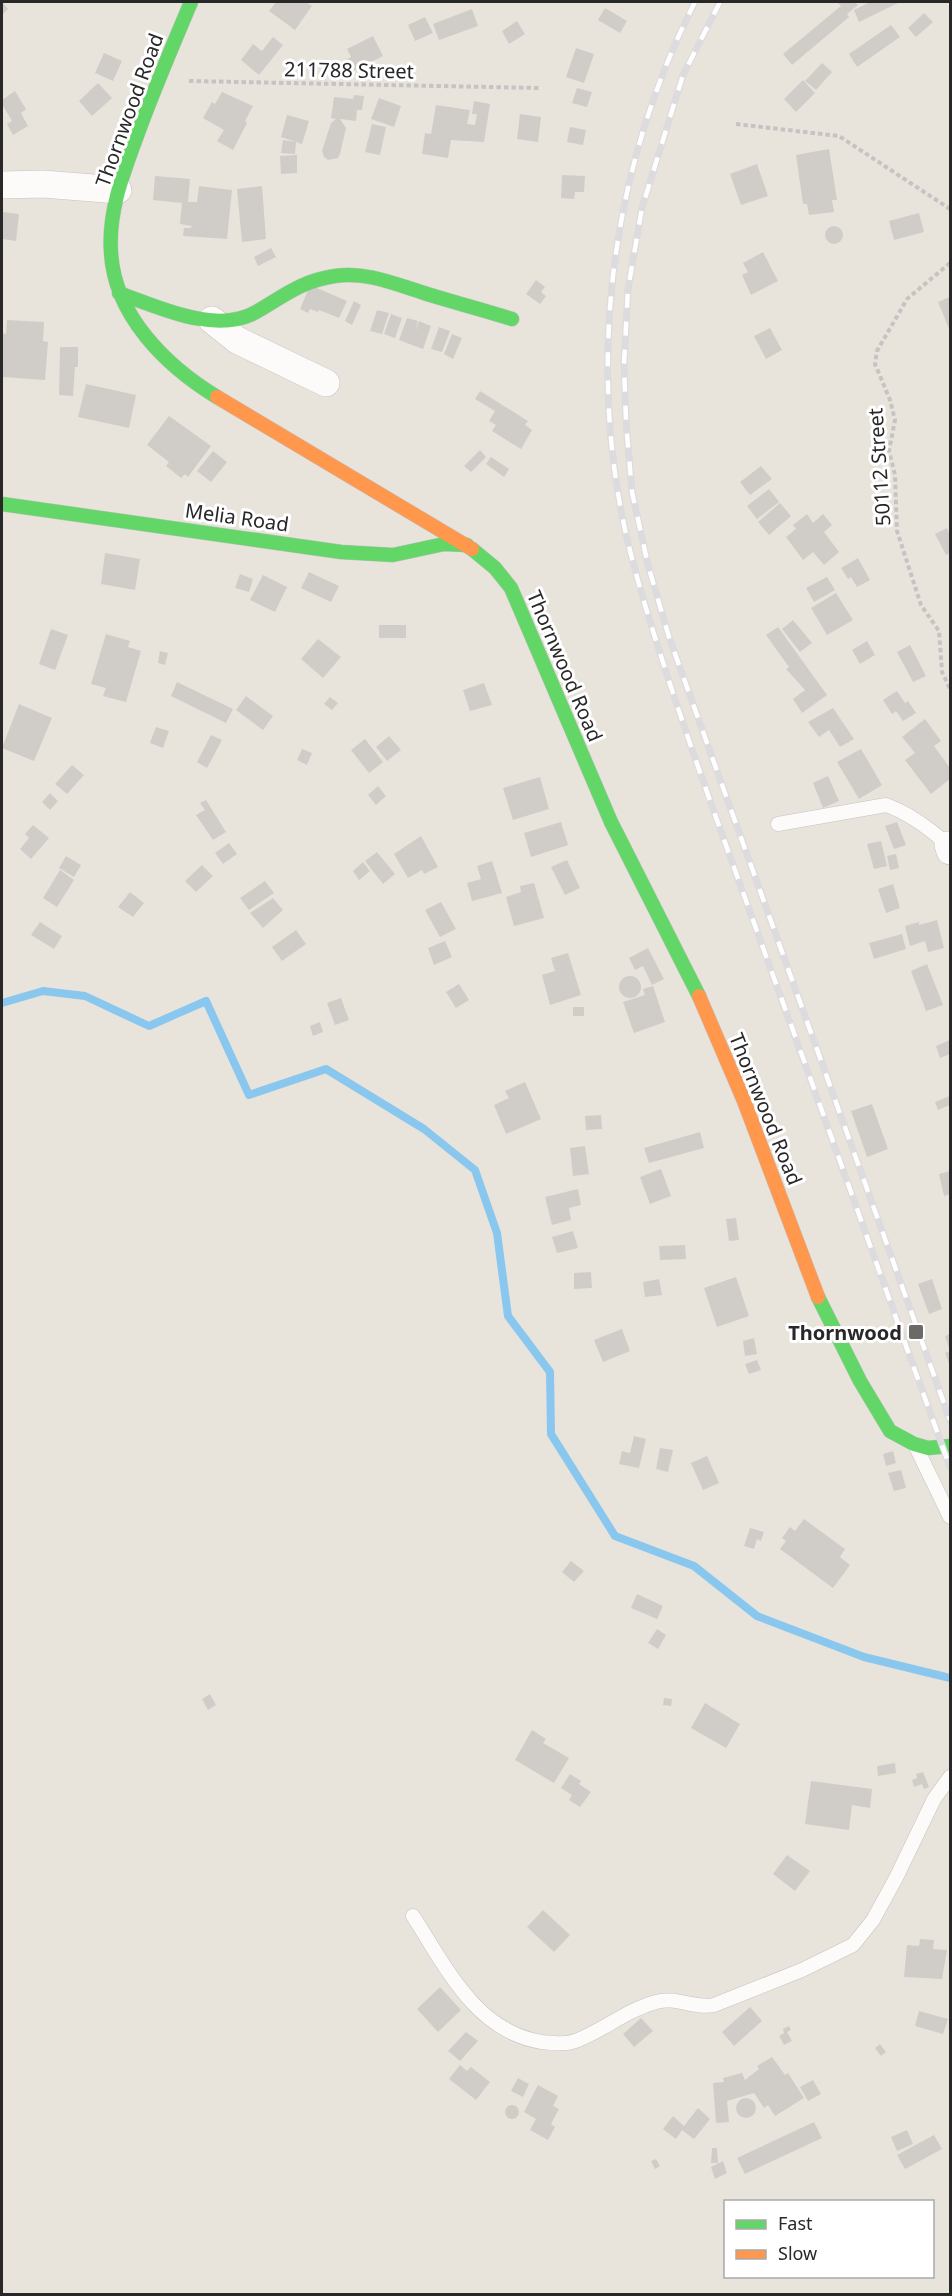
<svg xmlns="http://www.w3.org/2000/svg" width="952" height="2296" font-family="'Noto Sans',sans-serif">
<style>
.lines{fill:none;stroke-linecap:round;stroke-linejoin:round}
.stream{stroke:#8ac7ee;stroke-width:8}
.building{fill:#d0cdc8}
.lane-casing{stroke:#c4c2c2;stroke-width:15}
.street-casing{stroke:#c4c2c2;stroke-width:28}
.fast-casing{stroke:#c4c2c2;stroke-width:15}
.slow-casing{stroke:#c4c2c2;stroke-width:15}
.path{stroke:#c5c4c3;stroke-width:4;stroke-dasharray:4.5 3;stroke-linecap:butt}
.lane{stroke:#fcfbfa;stroke-width:14}
.street{stroke:#fcfbfa;stroke-width:27}
.fast{stroke:#63d668;stroke-width:14}
.slow{stroke:#ff974d;stroke-width:14}
.rail-casing{stroke:#dcdcde;stroke-width:7}
.rail{stroke:#fff;stroke-width:4.5;stroke-dasharray:14;stroke-linecap:butt}
.poi-dot{fill:#6b6a67;stroke:#fff;stroke-width:2}
.labels{text-anchor:middle;dominant-baseline:central;stroke-width:6;stroke-linejoin:round;paint-order:stroke}
.street-label{font-size:20px;fill:#282828;stroke:#fff}
.poi-label{font-size:20px;font-weight:bold;fill:#282828;stroke:#fff;text-anchor:end}
</style>
<rect width="100%" height="100%" fill="#e8e4dc"/>
<g class="lines">
<path class="stream" d="M2 1003 43 991 85 996 149 1026 206 1001 249 1095 326 1069 424 1129 475 1170 497 1233 508 1316 550 1372 551 1434 615 1536 694 1566 757 1616 864 1657 950 1678"/>
</g>
<path class="building" d="M2 2 8 9 2 15Z
M276 2H306L312 6 295 30 269 11Z
M840 2H855L858 5 847 14 849 17 792 65 783 54 841 6 838 3Z
M870 2H900L859 22 854 10Z
M605 8 627 21 620 33 598 20Z
M472 9 478 26 439 40 433 24Z
M924 13 933 22 916 37 908 28Z
M425 17 433 33 415 41 408 25Z
M517 21 525 34 509 44 502 31Z
M891 25 900 37 857 67 849 54Z
M373 36 383 56 346 75 340 63 351 57 347 49Z
M273 37 283 45 259 75 241 60 253 44 262 51Z
M576 48 594 54 584 83 566 77Z
M104 53 122 61 113 81 95 73Z
M822 63 832 72 816 90 805 81Z
M803 80 815 93 796 112 784 99Z
M98 83 112 98 92 116 79 101Z
M577 88 592 92 587 107 572 103Z
M15 91 26 109 21 113 28 126 13 135 7 124 12 121 2 104V100Z
M222 92 253 106 245 121 247 123 233 150 217 141 224 130 203 118 212 102 215 104Z
M354 95 364 96 362 110H357L356 121 340 119 346 128 340 154 338 158 328 160 324 157 322 151 331 123 336 119 331 118 334 97 353 99Z
M379 98 401 106 394 127 371 119Z
M474 101 490 104 484 142 451 140 448 158 422 154 425 133 431 134 436 105 470 110 467 124 475 125 477 114H472Z
M520 114 541 117 538 142 517 139Z
M287 115 309 121 302 144 281 137Z
M372 124 386 127 380 155 365 152Z
M570 127 586 130 583 145 567 142Z
M283 140 296 142 295 154 281 153Z
M829 149 837 200H832L834 212 809 215 807 204H803L796 155Z
M297 155V173L281 174 280 156Z
M757 164 768 196 741 205 730 174Z
M562 175 585 176 584 192H575L574 199 561 198Z
M155 176 190 179 188 202H197L199 186 232 190 227 239 183 236 184 228H191L192 226 180 224 182 203 153 200Z
M262 186 266 239 242 242 237 189Z
M3 212 19 214 16 241 2 239Z
M919 213 924 232 894 240 889 221Z
M825 235a9 9 0 1 1 18 0a9 9 0 1 1-18 0Z
M271 248 276 257 258 266 254 257Z
M763 252 778 281 751 295 742 275 748 272 743 263Z
M536 280 545 287 541 292 546 296 540 304 526 294Z
M309 288H317L347 301 339 318 319 310 318 312 310 309 308 313 300 309Z
M950 297V331L938 302Z
M354 301 361 305 352 325 345 321Z
M377 310 389 313 382 334 370 331Z
M391 314 402 318 395 338 384 334Z
M407 318 418 321 415 333 419 321 431 326 423 349 399 340Z
M7 320 44 322 43 341 48 342 45 380 2 377V333L6 334Z
M439 327 450 331 442 352 431 349Z
M770 328 782 350 766 359 754 336Z
M452 334 462 338 453 359 444 354Z
M60 347H78V367H75L73 396 59 395Z
M86 384 136 395 129 428 78 417Z
M480 391 528 421 525 425 532 430 521 449 492 431 496 425 489 421 495 411 475 399Z
M169 416 211 446 188 477 185 474 181 478 166 466 169 462 147 445Z
M480 450 486 457 471 472 464 466Z
M213 451 227 462 211 482 197 471Z
M491 457 509 469 504 477 486 464Z
M761 466 772 479 750 495 740 482Z
M769 489 779 502 757 519 747 506Z
M780 503 791 516 769 535 758 522Z
M807 514 813 523 823 514 832 525 824 532 839 552 824 565 813 552 803 560 786 537 796 529 793 525Z
M947 528 950 535V553L946 555 935 534Z
M105 553 140 559 135 590 101 584Z
M858 558 870 580 857 587 851 577 848 579 841 568Z
M309 572 339 586 331 602 301 588Z
M240 574 253 579 249 592 235 588Z
M263 575 287 587 275 612 250 600Z
M827 577 835 590 814 602 806 588Z
M836 593 853 620 827 635 811 608Z
M793 620 812 643 800 652 782 629Z
M379 625H406V638H379Z
M778 627 827 695 802 713 793 699 805 690 786 669 789 667 766 635Z
M51 629 68 635 55 670 39 664Z
M106 634 130 641 128 647 141 651 126 702 103 696 106 688 91 684Z
M318 639 341 657 323 678 301 659Z
M867 641 875 655 860 664 852 650Z
M910 645 926 676 913 682 897 652Z
M160 651 168 653 165 665 158 663Z
M177 682 233 709 226 723 171 696Z
M484 683 492 705 470 711 463 690Z
M897 691 905 703 908 701 916 713 903 721 896 711 892 714 883 700Z
M246 696 273 716 263 730 236 710Z
M330 697 338 703 332 710 324 704Z
M19 704 52 718 34 761 2 748Z
M833 708 854 739 840 747 829 730 819 737 808 722Z
M925 719 941 741 934 746 950 768V779L931 794 905 760 915 753 902 737Z
M156 727 169 731 163 748 150 743Z
M211 735 222 740 207 768 197 762Z
M389 736 401 750 387 761 376 747Z
M365 739 383 762 369 773 351 750Z
M302 749 312 753 307 765 297 760Z
M861 749 882 785 859 799 837 762Z
M72 765 84 775 67 794 55 784Z
M828 776 839 801 823 808 813 783Z
M540 777 549 809 513 820 503 788Z
M378 786 386 796 376 805 368 795Z
M50 793 58 801 50 810 42 802Z
M206 800 226 832 213 840 196 815 205 810 200 803Z
M561 822 568 845 531 857 524 833Z
M897 822 906 845 894 849 885 826Z
M33 825 49 838 31 859 20 849 29 838 25 834Z
M421 836 438 867 424 874 422 870 408 878 394 854Z
M881 841 887 866 874 869 867 844Z
M229 843 237 854 223 864 215 853Z
M377 852 395 874 383 884 365 861Z
M896 854 899 868 890 870 887 856Z
M66 856 81 865 74 877 59 868Z
M567 860 580 888 565 895 551 867Z
M492 861 502 893 472 901 467 883 481 879 477 866Z
M363 862 370 871 359 880 353 871Z
M202 865 213 876 196 892 185 881Z
M60 870 74 880 57 907 43 898Z
M265 881 274 893 249 910 240 898Z
M534 883 544 918 514 926 506 897 521 892 520 886Z
M893 884 900 908 886 913 878 889Z
M130 892 144 903 133 917 118 907Z
M273 898 283 910 263 928 250 913Z
M441 902 456 929 440 937 425 910Z
M937 920 944 948 928 952 925 941 910 946 905 926 919 922V925Z
M40 922 62 936 54 949 31 935Z
M296 930 306 944 282 961 272 947Z
M902 934 906 949 874 959 869 943Z
M445 941 452 957 434 965 428 948Z
M648 948 664 979 652 985 643 966 635 970 629 958Z
M568 953 581 995 550 1005 542 975 555 971 551 958Z
M927 964 943 1005 926 1011 911 971Z
M619 987a11 11 0 1 1 22 0a11 11 0 1 1-22 0Z
M459 984 469 1000 456 1008 446 992Z
M653 986 665 1022 634 1033 623 1002 645 995 643 989Z
M341 998 349 1020 335 1025 327 1003Z
M573 1007H584V1016H573Z
M320 1022 323 1032 313 1036 310 1026Z
M950 1040V1054L940 1058 936 1046Z
M525 1082 541 1119 506 1134 494 1105 509 1098 505 1091Z
M950 1096V1105L938 1110 935 1102Z
M872 1104 888 1149 867 1157 851 1111Z
M601 1115 602 1129 586 1130 585 1116Z
M700 1132 704 1148 649 1163 644 1148Z
M585 1146 589 1174 573 1176 570 1148Z
M661 1169 671 1196 650 1204 640 1177Z
M950 1171V1194L944 1196 939 1174Z
M578 1189 581 1205 569 1208 571 1220 552 1225 545 1197Z
M736 1218 739 1240 729 1241 726 1219Z
M573 1231 578 1248 557 1253 552 1237Z
M685 1245 686 1259 660 1260 659 1246Z
M591 1272 592 1288 574 1289V1273Z
M736 1277 749 1316 717 1327 704 1288Z
M659 1279 662 1295 645 1297 643 1282Z
M932 1279 942 1309 929 1314 918 1284Z
M622 1329 630 1351 603 1362 594 1340Z
M950 1334V1366L945 1353 950 1351 945 1336Z
M754 1338 757 1354 745 1356 743 1341Z
M757 1360 761 1370 749 1374 745 1364Z
M634 1436 646 1439 639 1468 619 1464 622 1451 630 1453Z
M660 1448 673 1450 668 1472 656 1469Z
M893 1451 896 1463 886 1466 883 1454Z
M707 1456 719 1483 703 1490 691 1463Z
M901 1470 906 1488 894 1491 888 1473Z
M804 1519 845 1549 840 1557 850 1565 833 1588 780 1549 786 1541 782 1538 790 1527 795 1531Z
M750 1528 764 1532 761 1541 757 1539 754 1549 744 1546Z
M571 1561 584 1571 574 1582 562 1572Z
M637 1594 663 1606 657 1619 631 1608Z
M657 1629 666 1635 658 1649 648 1643Z
M210 1694 216 1705 208 1710 202 1699Z
M664 1698 672 1699 671 1706 663 1705Z
M705 1703 740 1724 726 1748 691 1728Z
M532 1730 546 1739 543 1743 569 1758 554 1783 515 1760Z
M895 1763 896 1773 878 1776 877 1766Z
M923 1772 929 1787 924 1789 922 1784 914 1787 912 1780 917 1778 916 1774Z
M570 1774 581 1781 579 1784 591 1792 580 1807 569 1800 572 1795 561 1788Z
M811 1781 872 1789 870 1808 852 1805 849 1830 805 1824Z
M787 1855 810 1871 795 1891 773 1874Z
M543 1910 570 1935 554 1952 527 1927Z
M920 1939 934 1940 933 1949 947 1950 942 1979 904 1977 907 1945 919 1946Z
M440 1987 461 2010 438 2032 417 2009Z
M750 2007 762 2021 734 2046 722 2032Z
M919 2011 948 2019 943 2034 915 2026Z
M641 2018 653 2031 634 2047 623 2034Z
M789 2026 791 2030 787 2032 792 2041 784 2045 779 2036 784 2033 783 2029Z
M466 2032 478 2041 460 2061 448 2051Z
M880 2044 886 2052 881 2056 875 2048Z
M772 2057 785 2075 788 2073 804 2098 775 2116 768 2105 764 2108 754 2093 727 2101 729 2122 716 2123 713 2083 724 2082 723 2078 742 2073 745 2080 759 2069 757 2066Z
M460 2065 467 2071 471 2067 490 2082 476 2100 449 2079Z
M518 2078 529 2084 523 2097 511 2091Z
M813 2080 821 2094 808 2101 800 2087Z
M538 2085 558 2096 553 2106 559 2109 551 2124 555 2127 548 2140 530 2130 536 2119 524 2112Z
M736 2108a10 10 0 1 1 20 0a10 10 0 1 1-20 0Z
M505 2112a7 7 0 1 1 14 0a7 7 0 1 1-14 0Z
M698 2108 710 2119 694 2139 682 2130 676 2139 663 2129 673 2116 684 2126Z
M814 2122 822 2138 745 2174 737 2158Z
M907 2130 913 2144 897 2151 891 2137Z
M934 2135 942 2149 905 2169 897 2155Z
M712 2148H717L718 2163H711Z
M656 2159 660 2166 655 2169 651 2161Z
M723 2161 727 2173 715 2179 711 2167Z"/>
<g class="lines">
<g class="lane-casing">
<path id="lane" d="M778 824 886 805C909 813 930 829 948 845
M917 1449 950 1517
M413 1916C446 1967 476 2032 542 2042 554 2043 566 2045 578 2040 605 2029 627 2010 656 2002 676 1996 694 2009 714 2005L802 1970 853 1945 873 1920 896 1878 934 1799 950 1777"/>
</g>
<g class="street-casing">
<path id="street" d="M2 185 43 184 118 190
M212 320 237 340 326 383
M948 845 950 851"/>
</g>
<g class="fast-casing">
<path id="fast" d="M191 2C173 45 154 89 138 133 124 171 108 211 111 252 114 315 166 366 217 397
M119 293C158 307 216 335 256 312 284 296 301 281 335 276 365 271 395 284 424 293 453 302 483 310 512 319
M2 504 341 552 393 555 444 544 467 545
M472 549 495 568 511 588 611 822 699 996
M818 1297 860 1381 890 1431 914 1444 928 1448 950 1446"/>
</g>
<g class="slow-casing">
<path id="slow" d="M217 397 472 549
M699 996 744 1101 818 1297"/>
</g>
<path class="path" d="M189 81 539 88
M736 124 839 136 950 209
M950 263 907 299 877 351 875 364 890 400 895 420 889 451 895 475 897 531 921 605 939 631 942 672 950 689"/>
<use href="#lane" class="lane"/>
<use href="#street" class="street"/>
<use href="#fast" class="fast"/>
<use href="#slow" class="slow"/>
<g class="rail-casing">
<path id="rail" d="M695 2C613 163 586 357 626 534 637 582 652 628 667 675 698 770 733 864 767 959 829 1128 888 1298 950 1467
M720 2 683 75 642 208 628 289 624 364 626 422 632 492 648 565 669 637 950 1420"/>
</g>
<use href="#rail" class="rail"/>
</g>
<rect class="poi-dot" x="908" y="1324" width="16" height="16" rx="3"/>
<g class="labels">
<g class="street-label">
<text transform="translate(349 70) rotate(1)">211788 Street</text>
<text transform="translate(129 110) rotate(-70)">Thornwood Road</text>
<text transform="translate(879 467) rotate(-94)">50112 Street</text>
<text transform="translate(237 517) rotate(8)">Melia Road</text>
<text transform="translate(565 666) rotate(67)">Thornwood Road</text>
<text transform="translate(766 1109) rotate(68)">Thornwood Road</text>
</g>
<g class="poi-label">
<text x="902" y="1332">Thornwood</text>
</g>
</g>
<rect width="952" height="2296" fill="none" stroke="#282828" stroke-width="6"/>
<rect x="724" y="2200" width="210" height="78" fill="#ffffff" stroke="#a9a9a9" stroke-width="1.5"/>
<rect x="736" y="2220" width="30" height="9" fill="#63d668" stroke="#a9a9a9" stroke-width="1.5"/>
<text x="778" y="2230" font-size="18" fill="#282828">Fast</text>
<rect x="736" y="2250" width="30" height="9" fill="#ff974d" stroke="#a9a9a9" stroke-width="1.5"/>
<text x="778" y="2260" font-size="18" fill="#282828">Slow</text>
</svg>
